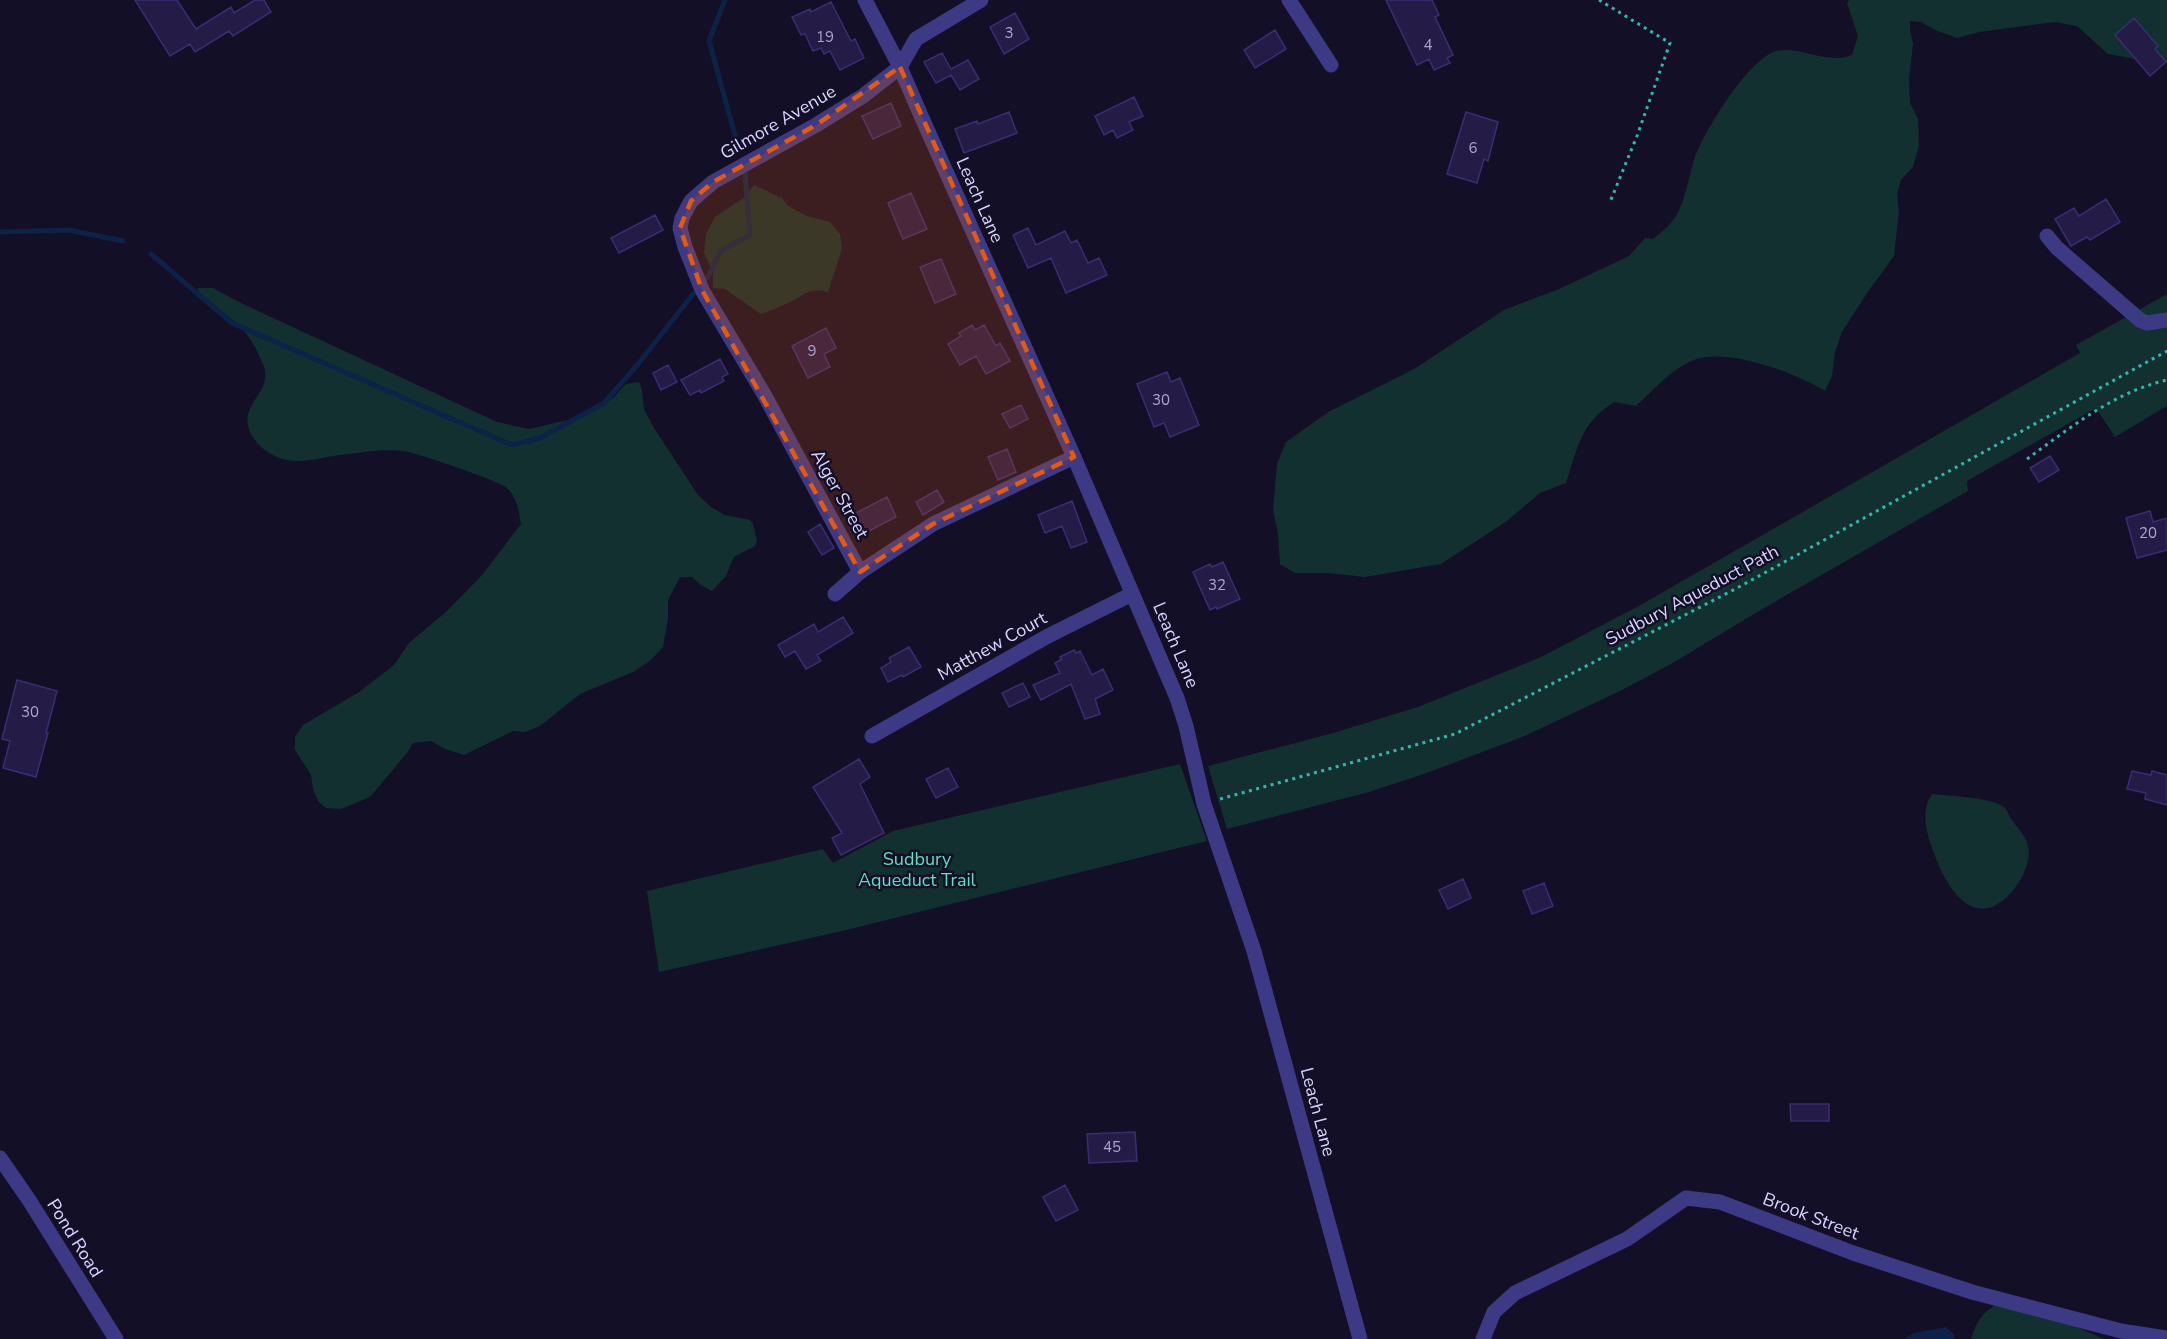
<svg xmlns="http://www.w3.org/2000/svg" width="2167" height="1339" font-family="'Nunito Sans',sans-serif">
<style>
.green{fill:#12302f}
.water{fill:#0c2248}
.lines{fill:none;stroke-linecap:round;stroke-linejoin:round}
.stream{stroke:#0c2248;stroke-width:5}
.building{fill:#241b47;stroke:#3b2d73;stroke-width:1.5}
.path{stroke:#2fb8b0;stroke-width:3;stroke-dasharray:3 4.5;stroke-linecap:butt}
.minor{stroke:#3d3a85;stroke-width:15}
.marked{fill:#e8590c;fill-opacity:0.2;stroke:#e8590c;stroke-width:4.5;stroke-dasharray:12 8;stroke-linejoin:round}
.labels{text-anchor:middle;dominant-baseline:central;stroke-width:5;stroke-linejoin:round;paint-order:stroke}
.number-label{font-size:15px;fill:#aca6d1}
.street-label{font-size:18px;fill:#d9d4ff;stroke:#130f26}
.park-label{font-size:18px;fill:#5fe0c0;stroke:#130f26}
</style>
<rect width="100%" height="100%" fill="#130f26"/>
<path class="green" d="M1849 0H2167V61L2158 63 2108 54 2077 26 2054 22 1979 32 1957 38 1935 30 1921 22 1910 21V30L1913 44 1909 80 1910 103 1918 119 1919 146 1913 167 1901 180 1897 194 1899 212 1894 256 1867 293 1842 332 1835 352 1832 376 1825 391C1796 373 1727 347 1694 360 1671 369 1654 390 1636 406L1614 402C1580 424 1578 447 1566 483L1540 493 1507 521 1441 564 1365 577 1328 573H1295L1280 564 1278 534 1273 510 1277 464 1286 442 1330 411 1414 369 1504 310 1559 289 1629 256 1645 238 1653 239C1658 235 1663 231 1667 227 1685 210 1687 182 1694 160 1704 131 1744 67 1771 53 1793 42 1827 66 1852 55L1858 36 1847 3Z
M754 185 782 198 788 206 807 216 830 222 840 234 842 249 828 292C808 287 805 295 788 303 779 307 770 311 761 314L725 289 713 288V273L704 253 706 234 715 217 745 197Z
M198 288H213L241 303 497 422 529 429 585 416 613 398 626 384 639 382 642 390 644 409 654 428 698 495 711 507 725 515 750 520 753 524 757 540 755 546 734 557 726 576 712 591 701 585 692 577H680L668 600V619L663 647 651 660 633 672 580 694 540 726 525 732 513 731 464 755 445 749 431 741 413 743 407 753 370 797 341 809 326 808 318 801 313 789 311 775 295 750V737L303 725 359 692 394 665 409 643 446 612 483 574 521 524C519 511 517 497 506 487 499 481 414 452 403 451 386 449 366 452 349 454 326 455 299 467 277 457 265 451 258 446 251 434 237 406 269 395 265 371 265 367 262 362 260 358 248 327 226 313 198 296Z
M2167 294V406L2115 437 2096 408 1967 481 1968 491 1759 611 1671 664 1622 690 1527 735 1424 774 1369 792 1227 829 1208 766 1333 733 1418 707 1539 658 1637 607 2080 353 2076 345Z
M1180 764 1207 841 842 931 659 972 647 891 823 849 833 863 893 831Z
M1932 794C1948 796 1991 797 2004 807 2007 809 2009 816 2011 819 2017 827 2026 836 2028 846 2034 870 2003 915 1977 908 1956 904 1942 874 1935 856 1928 837 1919 813 1932 794Z
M2009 1297 2104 1339H1971C1979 1314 1987 1309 2009 1297Z"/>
<path class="water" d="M1946 1327 1954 1334V1339H1904L1914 1333Z"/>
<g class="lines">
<path class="stream" d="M725 0 709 41 738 146
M0 232 69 230 123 241
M151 254 232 323 512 445 540 438 604 403 639 363 693 294
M707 278 721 251 750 235 745 174"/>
</g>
<path class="building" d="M135 0H177L196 29 231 7 234 13 255 0H264L271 12 233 36 229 31 195 52 190 44 170 56Z
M1386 0H1432L1439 15 1435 17 1453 55 1447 58 1450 63 1434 70 1429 59 1417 65Z
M831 2 851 41 855 39 864 58 840 70 830 51 824 54 821 48 813 51 805 34 801 35 792 17 810 9 811 12Z
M1015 13 1029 39 1004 54 990 27Z
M2134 18 2158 46 2155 49 2166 62 2150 76 2115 35Z
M1275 30 1286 49 1255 68 1244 50Z
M942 53 951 69 968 60 979 79 960 90 951 75 936 83 924 62Z
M1134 97 1143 116 1129 122 1133 130 1117 138 1113 130 1104 135 1095 116Z
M891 103 901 126 873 139 862 116Z
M1009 112 1017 133 964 153 955 129 977 121 978 124Z
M1466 112 1498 122 1488 161 1484 159 1477 183 1447 174Z
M911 193 927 229 903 239 888 203Z
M2106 199 2120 222 2090 240 2087 237 2071 246 2055 219 2074 208 2079 216Z
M655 215 663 230 619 253 611 238Z
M1028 228 1036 245 1065 231 1071 243 1077 240 1088 263 1099 258 1107 275 1066 293 1051 258 1028 268 1013 235Z
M941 259 956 294 935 303 920 267Z
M972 325 975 330 984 325 996 346 1000 343 1010 361 986 374 976 356 960 365 948 344 961 336 959 333Z
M826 328 836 348 824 354 830 367 808 378 792 346Z
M720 359 728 374 722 377 724 381 701 393 700 390 690 395 681 380Z
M668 365 677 382 661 390 653 373Z
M1167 372 1171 382 1180 378 1199 425 1170 437 1164 423 1154 427 1137 384Z
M1021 405 1028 419 1010 428 1002 414Z
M1007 449 1016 472 998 480 988 457Z
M2050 456 2059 470 2039 482 2030 468Z
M937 490 944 502 923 515 916 502Z
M887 497 896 517 865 533 856 513Z
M1072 501 1087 542 1071 548 1062 526 1045 533 1038 515Z
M2150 511 2153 522 2167 518V550L2137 558 2126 518Z
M820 524 834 548 822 555 808 532Z
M1223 562 1240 599 1217 609 1216 607 1210 610 1193 572 1210 564 1212 567Z
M843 617 853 633 817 655 821 661 806 669 795 651 785 657 778 645 814 624 818 632Z
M909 647 921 667 903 677 902 675 888 682 881 668 891 662 889 658Z
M1074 650 1076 653 1080 651 1092 675 1103 669 1113 690 1095 699 1100 714 1085 719 1071 684 1041 700 1033 685 1060 673 1055 663 1062 659 1060 657Z
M17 680 57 691 46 733H48L36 777 3 768 10 741 2 739Z
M1023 683 1030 697 1009 707 1002 693Z
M859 759 870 777 860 784 884 833 841 855 832 838 842 833 813 787Z
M948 768 958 787 936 798 926 779Z
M2132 771 2151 775 2152 771 2167 775V805L2145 799 2146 793 2127 789Z
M1463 879 1471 898 1448 909 1439 890Z
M1544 883 1553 906 1532 914 1523 891Z
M1790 1104H1829V1121H1791Z
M1135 1132 1137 1161 1089 1163 1087 1134Z
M1065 1185 1078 1210 1056 1221 1043 1197Z"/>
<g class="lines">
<path class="path" d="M1599 0 1670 43 1637 136 1610 202
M2027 459C2070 428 2114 392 2167 380
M1220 799 1455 734 1739 587 2167 351"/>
<path class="minor" d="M865 0 900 67 922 118 1074 457 1177 698 1186 726 1204 804 1254 951 1360 1339
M1289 0 1331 65
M2047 236 2057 248 2140 320 2147 323 2167 320
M860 572 765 396 702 290 685 247 680 228 682 218 691 201 713 182 816 125 863 96 900 67 916 39 981 0
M835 594 860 572 933 524 1074 457
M872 736 1048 636 1132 594
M0 1158 29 1200 116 1339
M1483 1339 1494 1312 1515 1293 1627 1239 1686 1198 1720 1202 1853 1253 1972 1292 2121 1331 2167 1338"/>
</g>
<path class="marked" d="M900 67 1074 457 933 524 860 572 702 290 680 228 691 201 713 182 816 125Z"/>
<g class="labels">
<g class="number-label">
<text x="1009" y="33">3</text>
<text x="825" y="37">19</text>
<text x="1428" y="45">4</text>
<text x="1473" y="148">6</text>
<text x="812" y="351">9</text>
<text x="1161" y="400">30</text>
<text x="2148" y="533">20</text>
<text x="1217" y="585">32</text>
<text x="30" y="712">30</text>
<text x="1112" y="1147">45</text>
</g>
<g class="street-label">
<text transform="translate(778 122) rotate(-30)">Gilmore Avenue</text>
<text transform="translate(980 200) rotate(66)">Leach Lane</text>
<text transform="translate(840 494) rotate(61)">Alger Street</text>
<text transform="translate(1692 595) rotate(-28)">Sudbury Aqueduct Path</text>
<text transform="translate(1176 645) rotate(67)">Leach Lane</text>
<text transform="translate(992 646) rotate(-29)">Matthew Court</text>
<text transform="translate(1318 1112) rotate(75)">Leach Lane</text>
<text transform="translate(1811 1216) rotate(21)">Brook Street</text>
<text transform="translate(75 1238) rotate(58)">Pond Road</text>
</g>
<g class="park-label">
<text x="917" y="859">Sudbury<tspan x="917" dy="21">Aqueduct Trail</tspan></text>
</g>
</g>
</svg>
